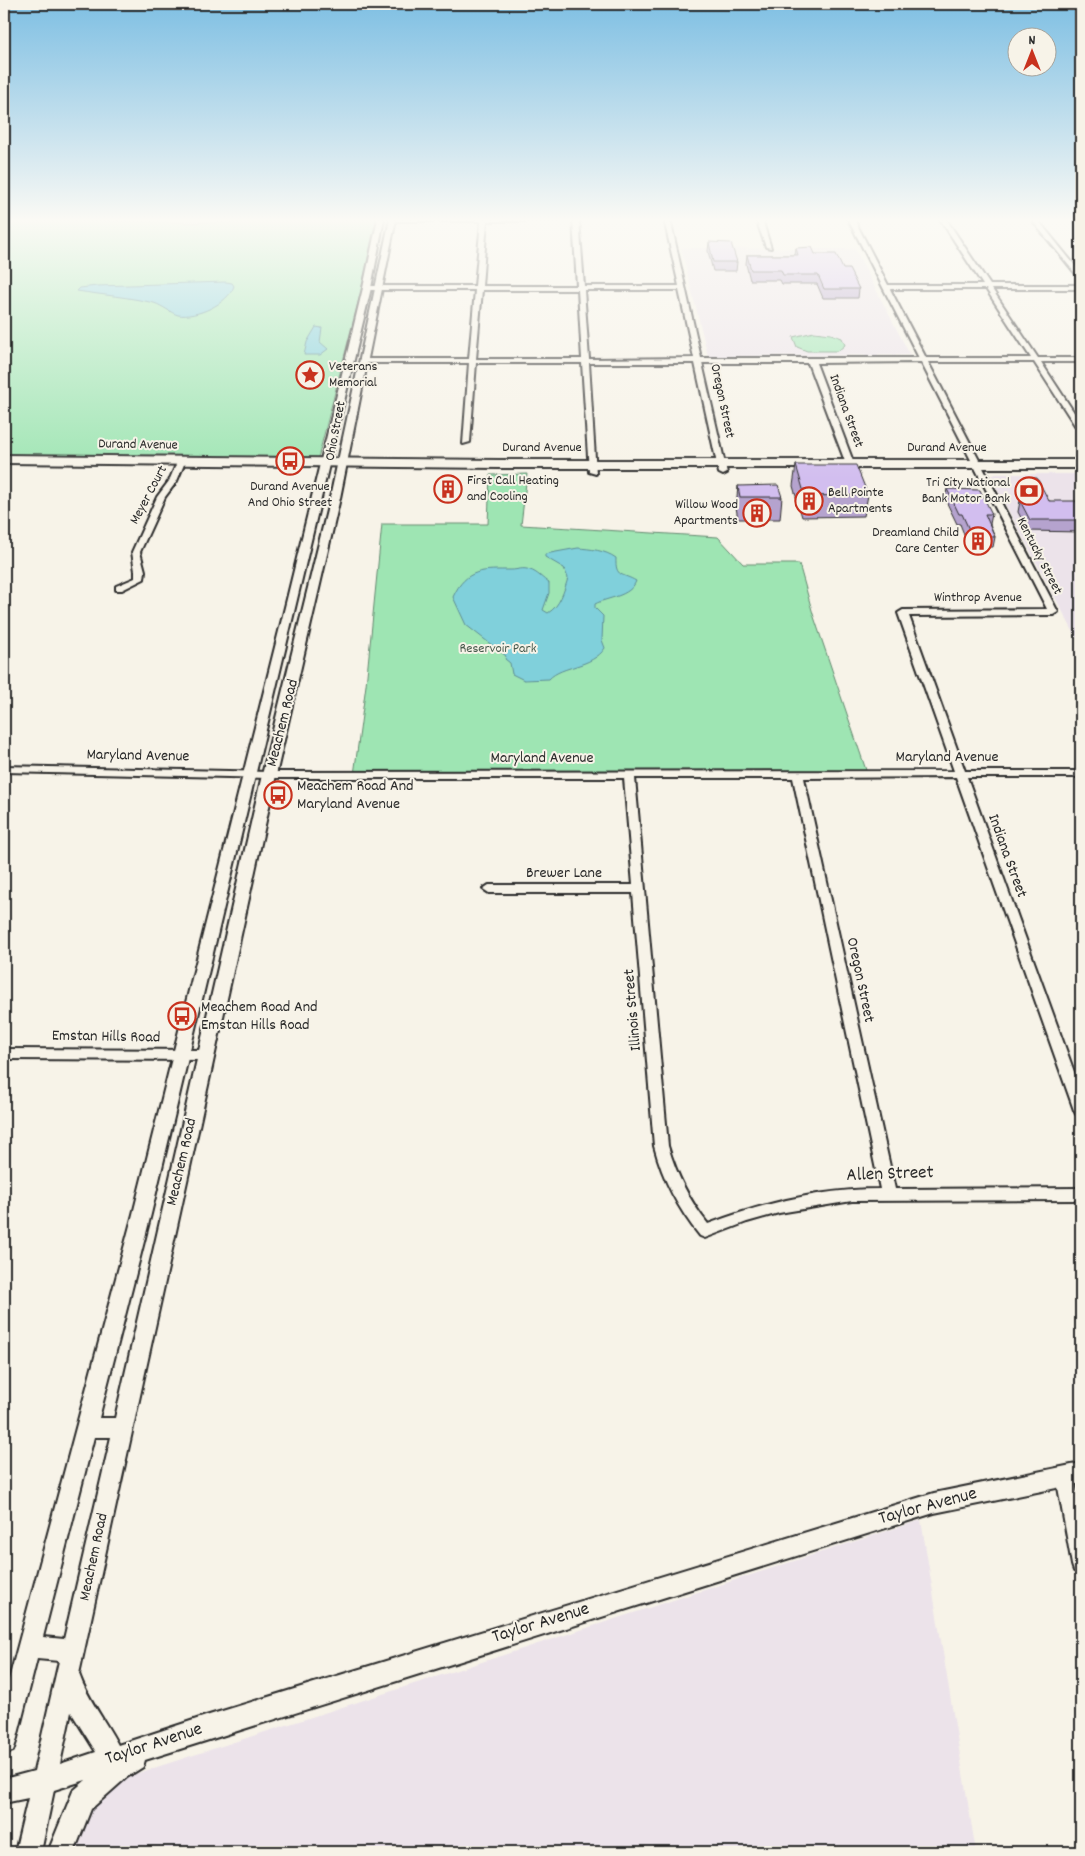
<svg xmlns="http://www.w3.org/2000/svg" width="1085" height="1856" font-family="Dekko,sans-serif">
<style>
.built{fill:#ece3ea}
.green{fill:#9ee5b3;stroke:#64886f}
.water{fill:#80d0db;stroke:#5e8e95}
.lines{fill:none;stroke-linecap:round;stroke-linejoin:round}
.minor-casing{stroke:#2b2b2b;stroke-width:4}
.tertiary-casing{stroke:#2b2b2b;stroke-width:4}
.primary-casing{stroke:#2b2b2b;stroke-width:4}
.minor{fill:#f7f3e8;fill-rule:evenodd}
.tertiary{fill:#f7f3e8;fill-rule:evenodd}
.primary{fill:#f7f3e8;fill-rule:evenodd}
.wall{fill:#b5a3ce;stroke:#2b2b2b}
.building{fill:#d2beef;stroke:#2b2b2b}
.labels{text-anchor:middle;dominant-baseline:central;stroke-width:4;stroke-linejoin:round;paint-order:stroke}
.far-poi-label{font-size:14px;fill:#2b2b2b;stroke:#f7f3e8;text-anchor:start}
.far-street-label{font-size:14px;fill:#2b2b2b;stroke:#f7f3e8}
.far-park-label{font-size:14px;fill:#485a4d;stroke:#f7f3e8}
.street-label{font-size:16px;fill:#2b2b2b;stroke:#f7f3e8}
.poi-label{font-size:16px;fill:#2b2b2b;stroke:#f7f3e8;text-anchor:start}
.near-street-label{font-size:19px;fill:#2b2b2b;stroke:#f7f3e8}
</style>
<rect width="100%" height="100%" fill="#f7f3e8"/>
<filter id="ink" filterUnits="userSpaceOnUse"><feTurbulence type="fractalNoise" baseFrequency=".02" numOctaves="2"/><feDisplacementMap in="SourceGraphic" scale="10" xChannelSelector="R" yChannelSelector="G"/><feConvolveMatrix kernelMatrix="1 2 1 2 8 2 1 2 1" color-interpolation-filters="sRGB"/></filter>
<g filter="url(#ink)">
<path class="built" d="M4 219H238L236 223Z
M681 248 855 249 910 355 708 356Z
M996 474H1081V646L990 476Z
M921 1520 976 1852H71L89 1807 123 1778Z"/>
<path class="green" d="M238 219H376L361 291 318 458 308 460 4 456V221L5 220 236 223Z
M814 332 831 334 842 338 845 345 838 351H807L797 347 793 337Z
M527 474 521 525 718 537 743 564H799L813 614 867 773 354 775 366 685 382 524H488L490 475Z"/>
<path class="water" d="M226 282 232 283 234 286C228 304 196 318 178 315 171 313 163 306 154 303 129 297 102 295 77 291L80 288 97 286Z
M316 327 322 328 320 342 328 349 320 355H304L307 342Z
M578 548C590 549 605 550 616 558 615 578 623 573 636 581 630 597 608 597 595 604V608L603 616 602 640 605 648C592 668 562 665 549 679L524 680 512 674 510 663 505 659 506 656 466 625 453 597C466 568 484 570 511 570 518 570 523 567 530 570 537 572 543 579 549 583V593L543 610 548 613C560 606 564 591 568 578L564 568 545 557V554Z"/>
<g class="lines">
<g class="minor-casing">
<path id="minor" d="M394 219H562L559 221H487L482 286H577L573 219H579L584 286H679L664 219H670L701 358H919L848 219H854L888 285H983L940 219H946L990 285H1081V289H992L1038 358H1081V362H1041L1081 423V430H1078L1034 362H928L1058 612 1053 615 909 616 965 771H1081V777H967L1081 1091V1115L1076 1114 1074 1110 956 777 804 778 895 1189 1081 1188V1200L852 1201 779 1213 747 1222 705 1238 700 1236C678 1209 663 1180 654 1146L633 893H489L483 889 489 885H633L624 778H269L4 772V766L269 772 954 771 898 613 903 610 1047 609 921 362 816 363 857 472 853 474 849 472 808 363H702L727 473 723 475 719 473 695 363H589L596 474 589 472 582 363H476L470 442 463 444 469 363H364L360 361 364 359H469L475 290H367L364 288 367 286H475L481 221H397ZM890 289H986L1031 358H926ZM482 290H578L582 359H476ZM584 290H679L694 358 589 359ZM635 778H793L880 1189C821 1189 763 1203 708 1224 689 1200 677 1176 668 1146Z
M756 219H762L771 248 766 247Z
M1031 219H1037L1081 273V279L1079 278Z
M178 460 185 462 177 481 165 497 140 552 145 571 144 579 122 590H116V586L135 578V571L132 552 157 497 169 481Z
M4 1049 207 1050 212 1051 214 1055 212 1059 207 1060 4 1059Z
M1065 1468 1071 1470 1074 1476 1081 1516V1574L1074 1571 1072 1565 1056 1476 1059 1470Z"/>
</g>
<g class="tertiary-casing">
<path id="tertiary" d="M378 219H384L371 288 151 1214 99 1418H115L262 775 330 498 390 219H396L340 498 276 775 79 1674C87 1698 106 1722 118 1745L206 1716 934 1493 1081 1463V1483L934 1513 145 1760 143 1767 127 1777 91 1809 74 1852H48L73 1791 86 1780 54 1790 41 1852H15L28 1798 4 1803V1779L34 1771 59 1661 37 1659 16 1742 13 1751 4 1754V1698L133 1214 285 607 363 288ZM94 1437H111L64 1639 43 1637ZM71 1712 96 1752 60 1764Z"/>
</g>
<g class="primary-casing">
<path id="primary" d="M4 455 498 460H1081V468H498L4 463Z"/>
</g>
<use href="#minor" class="minor"/>
<use href="#tertiary" class="tertiary"/>
<use href="#primary" class="primary"/>
</g>
<path class="wall" d="M709 242 737 262 736 271H713L708 251Z
M796 248 815 254 843 269 859 289 858 298H823L817 284H782L780 280H750L746 264 747 255H795Z
M796 465 868 495 864 516 802 517 793 486Z
M1024 478 1049 501 1081 509V532L1028 531 1018 512 1020 501H1028L1021 489Z
M738 486 782 497 780 519H738L736 507Z
M947 489 992 514 990 524 995 537 993 547H969L960 524H957L945 499Z"/>
<path class="building" d="M709 242 731 243 737 262H713Z
M812 247 815 254H836L843 269H849L859 289H824L818 275H783L781 270H751L747 255H798L796 248Z
M796 465H856L868 495 805 496Z
M1024 478H1037L1049 501H1076L1081 509V520H1030L1020 501H1036Z
M778 485 782 497H740L738 486Z
M947 489 980 490 992 514H985L995 537 972 536 962 514H959Z"/>
</g>
<linearGradient id="sky" x2="0" y2="1"><stop stop-color="#7ebfe3"/><stop offset="0.46" stop-color="#fbfaf5"/><stop offset="1" stop-color="#fbfaf5" stop-opacity="0"/></linearGradient>
<rect width="1085" height="479" fill="url(#sky)"/>
<defs>
<g id="sight-ring" transform="scale(1.4375)"><circle r="9.5" fill="#f7f3e8" stroke="#c8321e" stroke-width="1.5"/><path d="M0-6L1.8-2.2L6-1.7L2.9 1.2L3.7 5.4L0 3.3L-3.7 5.4L-2.9 1.2L-6-1.7L-1.8-2.2Z" fill="#c8321e"/></g>
<g id="bus-ring" transform="scale(1.4375)"><circle r="9.5" fill="#f7f3e8" stroke="#c8321e" stroke-width="1.5"/><path d="M-5-6H5V4H4V6H2V4H-2V6H-4V4H-5ZM-3.5-4V0h7V-4ZM-3.5 1.2v1.5H-2V1.2ZM2 1.2v1.5H3.5V1.2Z" fill="#c8321e"/></g>
<g id="building-ring" transform="scale(1.4375)"><circle r="9.5" fill="#f7f3e8" stroke="#c8321e" stroke-width="1.5"/><path d="M-4-6H4V6H1V3H-1V6H-4ZM-2.5-4.3h1.7v1.8h-1.7ZM.8-4.3h1.7v1.8H.8ZM-2.5-1h1.7V.8h-1.7ZM.8-1h1.7V.8H.8Z" fill="#c8321e"/></g>
<g id="bank-ring" transform="scale(1.4375)"><circle r="9.5" fill="#f7f3e8" stroke="#c8321e" stroke-width="1.5"/><path d="M-6-4H6V4H-6ZM0-2.3a2.3 2.3 0 1 0 0 4.6a2.3 2.3 0 1 0 0-4.6Z" fill="#c8321e"/></g>
</defs>
<g fill-rule="evenodd">
<use href="#sight-ring" x="310" y="375"/>
<use href="#bus-ring" x="290" y="461"/>
<use href="#building-ring" x="448" y="489"/>
<use href="#bank-ring" x="1029" y="491"/>
<use href="#building-ring" x="809" y="501"/>
<use href="#building-ring" x="757" y="513"/>
<use href="#building-ring" x="978" y="541"/>
<use href="#bus-ring" x="278" y="795"/>
<use href="#bus-ring" x="182" y="1016"/>
</g>
<g class="labels">
<g class="far-poi-label">
<text x="329" y="367">Veterans<tspan x="329" dy="16">Memorial</tspan></text>
<text x="467" y="481">First Call Heating<tspan x="467" dy="16">and Cooling</tspan></text>
<text x="1010" y="483" text-anchor="end">Tri City National<tspan x="1010" dy="16">Bank Motor Bank</tspan></text>
<text x="290" y="487" text-anchor="middle">Durand Avenue<tspan x="290" dy="16">And Ohio Street</tspan></text>
<text x="828" y="493">Bell Pointe<tspan x="828" dy="16">Apartments</tspan></text>
<text x="738" y="505" text-anchor="end">Willow Wood<tspan x="738" dy="16">Apartments</tspan></text>
<text x="959" y="533" text-anchor="end">Dreamland Child<tspan x="959" dy="16">Care Center</tspan></text>
</g>
<g class="far-street-label">
<text transform="translate(722 401) rotate(78)">Oregon Street</text>
<text transform="translate(846 411) rotate(70)">Indiana Street</text>
<text transform="translate(336 431) rotate(-79)">Ohio Street</text>
<text transform="translate(138 445) rotate(1)">Durand Avenue</text>
<text x="542" y="448">Durand Avenue</text>
<text x="947" y="448">Durand Avenue</text>
<text transform="translate(149 495) rotate(-62)">Meyer Court</text>
<text transform="translate(1039 556) rotate(63)">Kentucky Street</text>
<text x="978" y="598">Winthrop Avenue</text>
</g>
<g class="far-park-label">
<text x="498" y="649">Reservoir Park</text>
</g>
<g class="street-label">
<text transform="translate(283 723) rotate(-76)">Meachem Road</text>
<text transform="translate(138 756) rotate(1)">Maryland Avenue</text>
<text x="947" y="757">Maryland Avenue</text>
<text x="542" y="758">Maryland Avenue</text>
<text transform="translate(1007 856) rotate(70)">Indiana Street</text>
<text x="564" y="873">Brewer Lane</text>
<text transform="translate(860 980) rotate(78)">Oregon Street</text>
<text transform="translate(633 1010) rotate(-95)">Illinois Street</text>
<text transform="translate(106 1037) rotate(1)">Emstan Hills Road</text>
<text transform="translate(182 1162) rotate(-77)">Meachem Road</text>
<text transform="translate(94 1557) rotate(-78)">Meachem Road</text>
</g>
<g class="poi-label">
<text x="297" y="786">Meachem Road And<tspan x="297" dy="18">Maryland Avenue</tspan></text>
<text x="201" y="1007">Meachem Road And<tspan x="201" dy="18">Emstan Hills Road</tspan></text>
</g>
<g class="near-street-label">
<text transform="translate(890 1175) rotate(-2)">Allen Street</text>
<text transform="translate(928 1507) rotate(-15)">Taylor Avenue</text>
<text transform="translate(541 1624) rotate(-17)">Taylor Avenue</text>
<text transform="translate(154 1745) rotate(-18)">Taylor Avenue</text>
</g>
</g>
<rect width="1085" height="1856" fill="none" stroke="#f7f3e8" stroke-width="20"/>
<rect x="10" y="10" width="1065" height="1836" fill="none" stroke="#2b2b2b" stroke-width="2" filter="url(#ink)"/>
<g transform="translate(1032 52)"><circle r="24" fill="#f7f3e8" stroke="#a5a39c"/>
<path d="M0-4L9 19L0 12L-9 19Z" fill="#c8321e"/>
<text y="-8" font-size="14" font-weight="bold" text-anchor="middle" fill="#2b2b2b">N</text>
</g>
</svg>
